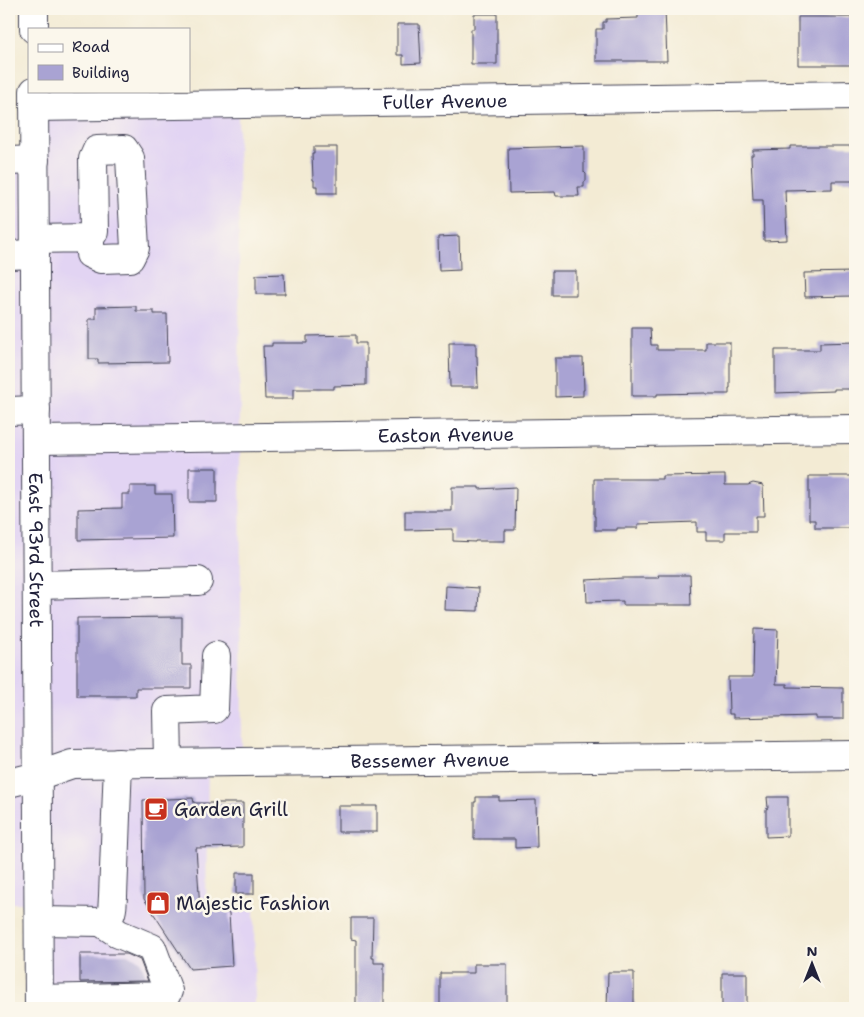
<svg xmlns="http://www.w3.org/2000/svg" width="864" height="1017" font-family="'Shantell Sans',sans-serif">
<style>
.built{fill:#e2d4f3}
.building{fill:#a9a3d3}
.lines{fill:none;stroke-linecap:round;stroke-linejoin:round}
.minor-casing{stroke:#414052;stroke-width:30}
.major-casing{stroke:#414052;stroke-width:30}
.minor{stroke:#fff;stroke-width:28}
.major{stroke:#fff;stroke-width:28}
.labels{text-anchor:middle;dominant-baseline:central;stroke-width:5;stroke-linejoin:round;paint-order:stroke}
.street-label{font-size:19px;fill:#22223b;stroke:#fbf7ec}
.poi-label{font-size:19px;fill:#22223b;stroke:#fbf7ec;text-anchor:start}
</style>
<rect width="100%" height="100%" fill="#fbf7ec"/>
<filter id="ink" filterUnits="userSpaceOnUse"><feTurbulence type="fractalNoise" baseFrequency=".02" numOctaves="2"/><feDisplacementMap in="SourceGraphic" scale="10" xChannelSelector="R" yChannelSelector="G"/><feConvolveMatrix kernelMatrix="1 2 1 2 8 2 1 2 1" color-interpolation-filters="sRGB"/></filter>
<filter id="wash" filterUnits="userSpaceOnUse"><feTurbulence type="fractalNoise" baseFrequency=".0096" numOctaves="4" result="noise"/><feDisplacementMap in="SourceGraphic" scale="20" xChannelSelector="R" yChannelSelector="G"/><feGaussianBlur stdDeviation="1.12" result="paint"/><feColorMatrix in="noise" values="0 0 0 0 0 0 0 0 0 0 0 0 0 0 0 0 0 1.4 0 .05"/><feComposite in="paint" operator="in"/></filter>
<g filter="url(#wash)">
<rect width="100%" height="100%" fill="#f3ebd4"/>
<path class="built" d="M238 104 242 762H208L206 907H254L255 1008H39L38 903H9V161L35 160 34 107Z"/>
<g id="blocks">
<path class="building" d="M638 9H665L667 61H596V29H603V22H606V19L638 18Z
M474 14H497V64H471V29H474Z
M798 17H855V65H798Z
M397 24H419L421 63 403 64V55H397Z
M584 146V172L586 174V181L584 182V187H578L579 196H556L555 192 509 193 508 148Z
M790 146H855V181H832V189L785 190 787 240 764 241 763 200H753L751 155H753V150L790 149Z
M314 147H337V193H317V186H314V180H313L312 153H314Z
M459 236 460 270 439 271 438 237Z
M552 271H576V295H552Z
M853 272V292H852V296L805 297 804 273Z
M284 274 285 294H256V275Z
M136 306V311H154V314H167L168 362 98 363V359H89V319H96V307Z
M632 328H650L651 345H657V350H706V342H730V388H729V394H706V393L657 394V396H632Z
M356 335V343H366V385L334 386V389H293V399H265L263 346H272V343H307V336Z
M855 342V389H834V391L775 393V350H820V343Z
M449 343H476V356H477L478 387H450Z
M555 358H583L584 390H583V396L555 397Z
M189 468H217V502H189Z
M725 475V485H748L753 483 763 485 764 516H756V532H725V540H706V532H697V522L638 524V528H617V530H595V516H594V479H662V476Z
M809 476H855V528H815V520H809Z
M130 486H155V494H172L173 538 78 540V509L122 508V494H130Z
M452 487H479V489L516 487 515 530H505V541H475V542L453 541V529L405 530V511H452Z
M658 575H690L691 605H623V601L587 602 586 580 623 578H659Z
M446 586 479 588 478 611 445 610Z
M182 617V665H191V688H136V696H77V618Z
M754 629 778 630 776 684H787V687L843 688V719H816V716L733 718V714H729L728 677H753Z
M476 797H499V801L536 800 537 847 515 848V839H474V802H476Z
M767 797H788V836L766 837V809L768 808Z
M193 798 194 803H243V847L196 848 200 909 229 913 232 966 190 969 144 899 143 800Z
M338 806H377V832H338Z
M236 873H254V894H236Z
M351 918H373L372 958H374V963H384V1008H356V940L351 939Z
M80 954H127L140 960 148 981 80 982Z
M474 964H507V1008H440V973H474Z
M608 972H634V1008H607Z
M722 973H747V1008H722Z"/>
</g>
</g>
<g filter="url(#ink)">
<use href="#blocks" fill-opacity="0" stroke="#414052" stroke-width="1"/>
<g class="lines">
<g class="minor-casing">
<g id="minor">
<path id="s1" d="M34 107 855 95"/>
<path d="M9 161 35 160"/>
<path d="M35 239 90 238 94 232 93 159 97 150 124 149 130 158 135 248 130 258 101 259 90 254V238"/>
<path d="M9 255 35 254"/>
<path d="M9 411 36 410"/>
<path id="s2" d="M36 440 855 429"/>
<path d="M37 585 198 581"/>
<path d="M168 762 167 711 214 709 216 656"/>
<path id="s3" d="M9 783 37 776 72 764 855 755"/>
<path d="M39 921 101 922C114 916 112 909 113 896L118 763"/>
<path d="M39 999 163 996 166 995 168 991 152 948 119 934 101 922"/>
</g>
</g>
<g class="major-casing">
<g id="major">
<path d="M34 9V29"/>
<path id="s4" d="M34 91 39 1008"/>
</g>
</g>
<use href="#minor" class="minor"/>
<use href="#major" class="major"/>
</g>
</g>
<defs>
<g id="cafe-square" transform="scale(1.25)"><rect x="-9" y="-9" width="18" height="18" rx="4" fill="#c8321e" stroke="#fbf7ec"/><path d="M-5.5-4.5H6V0H3Q3 3.5 0 3.5H-2.5Q-5.5 3.5-5.5 0ZM3-3.2v2h1.7v-2ZM-6 4.5H4V6H-6Z" fill="#fff"/></g>
<g id="shop-square" transform="scale(1.25)"><rect x="-9" y="-9" width="18" height="18" rx="4" fill="#c8321e" stroke="#fbf7ec"/><path d="M-5-2.5h2.3a2.7 3.5 0 0 1 5.4 0H5L5.5 6h-11ZM-1.5-2.5h3a1.5 2.3 0 0 0-3 0Z" fill="#fff"/></g>
</defs>
<g fill-rule="evenodd">
<use href="#cafe-square" x="156" y="809"/>
<use href="#shop-square" x="158" y="903"/>
</g>
<g class="labels">
<g class="street-label">
<text stroke="none"><textPath href="#s1" startOffset="411">Fuller Avenue</textPath></text>
<text stroke="none"><textPath href="#s2" startOffset="410">Easton Avenue</textPath></text>
<text stroke="none"><textPath href="#s4" startOffset="459">East 93rd Street</textPath></text>
<text stroke="none"><textPath href="#s3" startOffset="424">Bessemer Avenue</textPath></text>
</g>
<g class="poi-label">
<text x="174" y="809">Garden Grill</text>
<text x="176" y="903">Majestic Fashion</text>
</g>
</g>
<rect width="864" height="1017" fill="none" stroke="#fbf7ec" stroke-width="30"/>
<rect x="28" y="28" width="162" height="65" fill="#fbf7ec" stroke="#a4a2a5"/>
<rect x="38" y="44" width="25" height="8" fill="#ffffff" stroke="#a4a2a5"/>
<text x="72" y="52" font-size="15" fill="#22223b">Road</text>
<rect x="38" y="65" width="25" height="15" fill="#a9a3d3" stroke="#a4a2a5"/>
<text x="72" y="78" font-size="15" fill="#22223b">Building</text>
<g transform="translate(812 964)" stroke="#fbf7ec" stroke-width="4" paint-order="stroke">
<path d="M0-4L9 19L0 12L-9 19Z" fill="#22223b"/>
<text y="-8" font-size="14" font-weight="bold" text-anchor="middle" fill="#22223b">N</text>
</g>
</svg>
